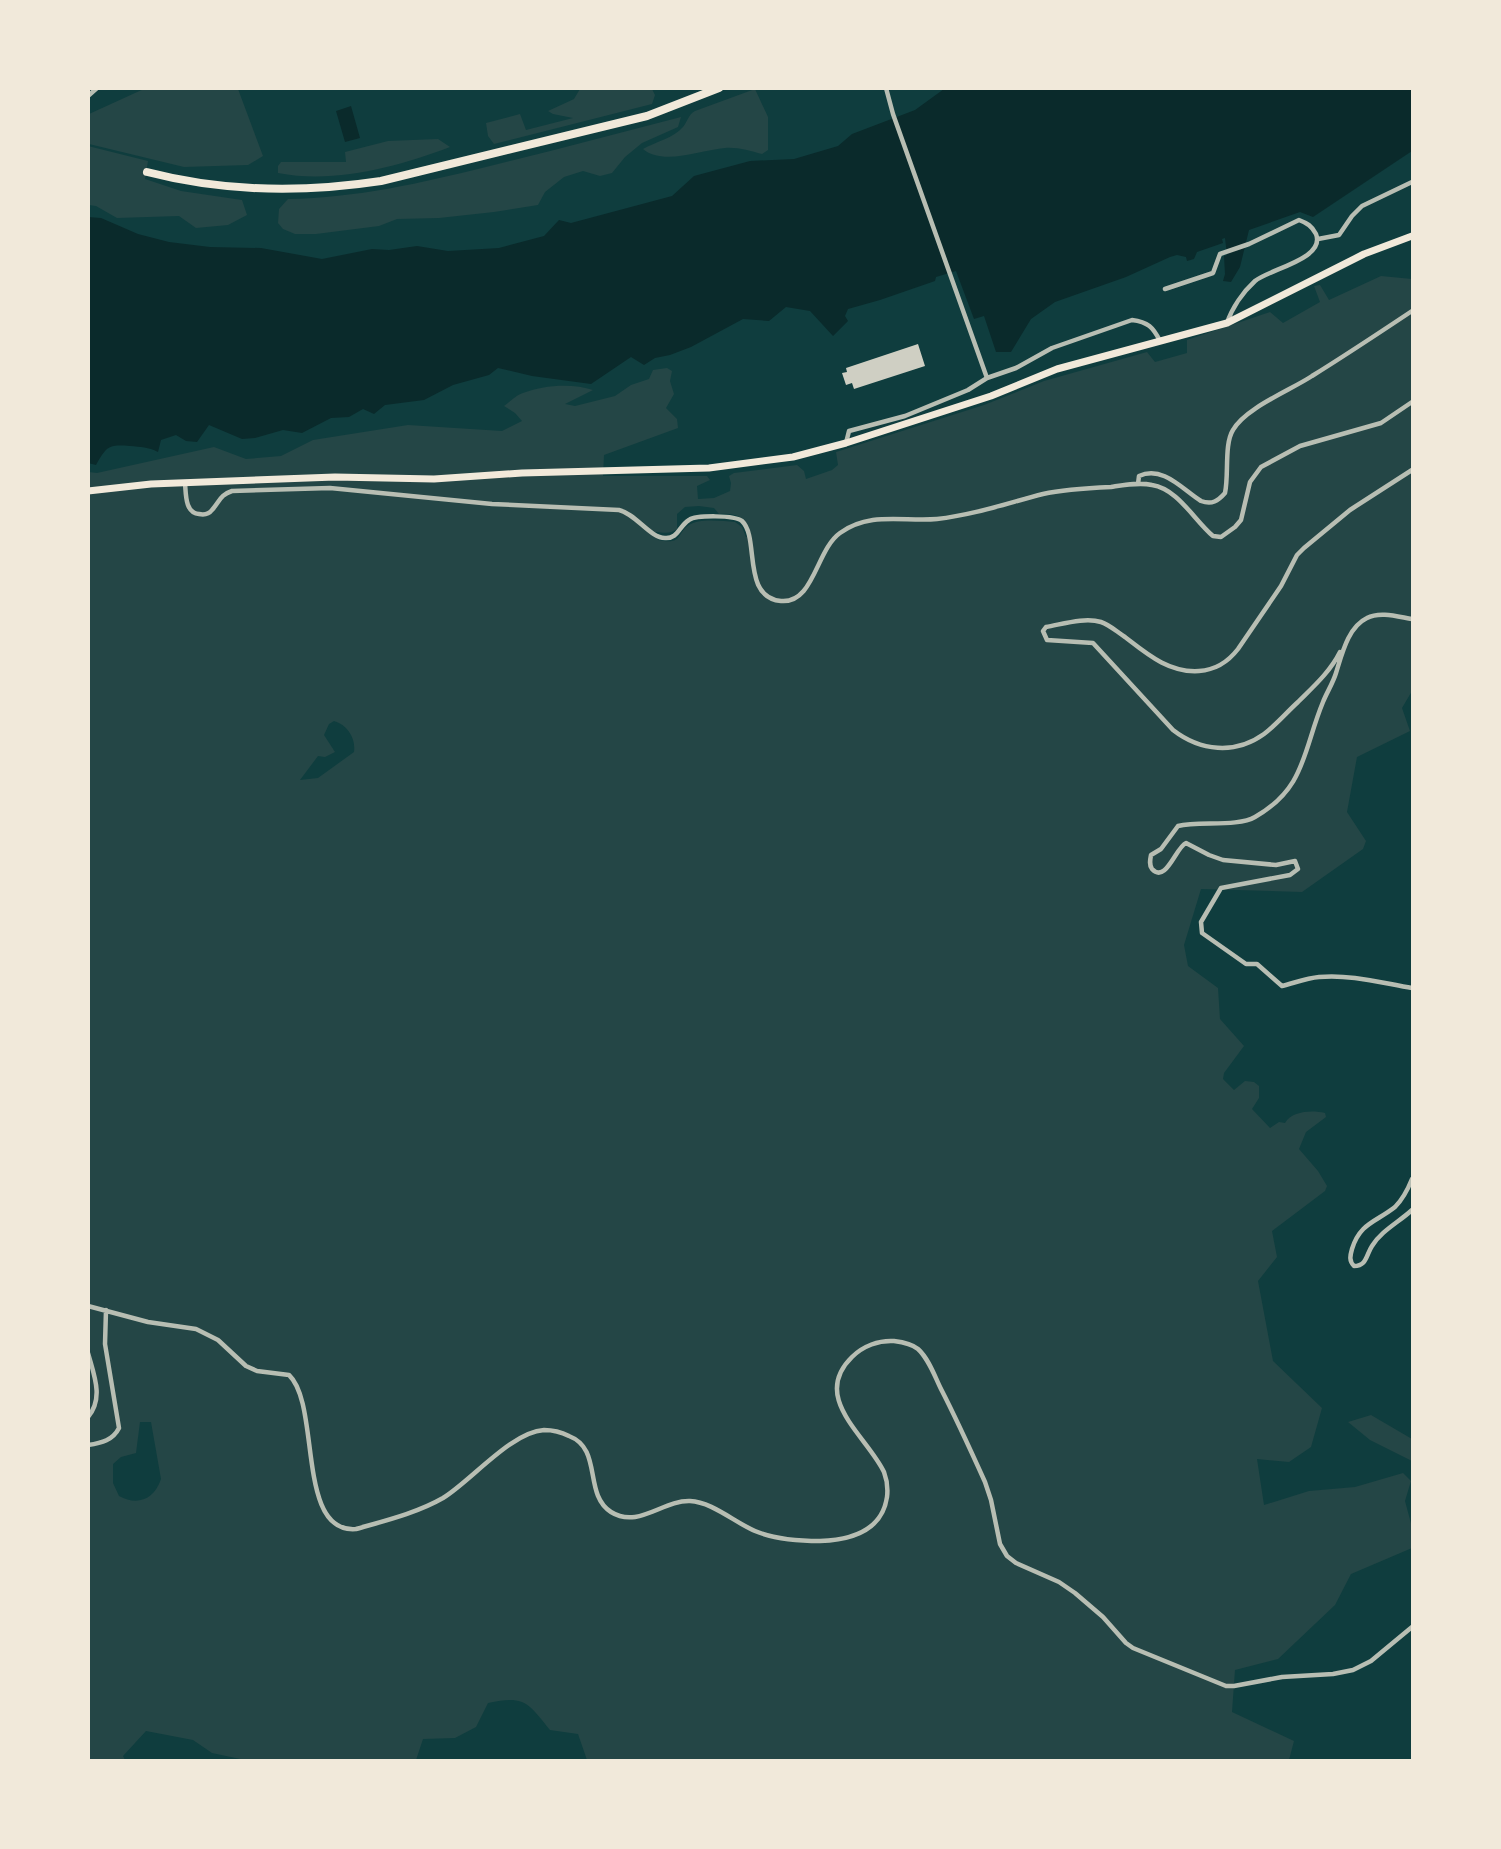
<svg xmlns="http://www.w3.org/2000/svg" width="1501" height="1849" font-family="'Alegreya Sans',sans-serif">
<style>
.green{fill:#244646;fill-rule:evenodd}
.water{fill:#0a2a2b}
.building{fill:#cfcfc3}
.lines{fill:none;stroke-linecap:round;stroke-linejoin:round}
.minor{stroke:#b8beb3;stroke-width:4.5}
.secondary{stroke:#f1e9da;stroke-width:7}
.trunk{stroke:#f1e9da;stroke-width:8}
</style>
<rect width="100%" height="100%" fill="#0f3d3e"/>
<path class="green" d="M146 88 238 89 263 156 248 165 184 167 89 144V114Z
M580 89H652L655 95 652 104 494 144 488 136 486 123 520 114 526 130 573 118 553 114 548 111 574 99Z
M755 89 768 117V150L762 154C750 151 738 147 725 148 701 150 663 166 643 149 655 142 674 138 683 127 688 121 688 115 695 111Z
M681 117 678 127 642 143 625 157 612 173 600 176 583 171 564 177 545 192 538 205 494 212 439 218 397 219 379 226 316 234H295L283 229 278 223 279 209 288 199C356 198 421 183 486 167 551 151 616 134 681 117Z
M438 139 450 147C397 167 335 184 278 173V166L281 162H346L345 152 388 141Z
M88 146 148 161 145 179 181 191 242 200 247 215 228 225 196 228 179 216 117 218 96 206 89 205Z
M1381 276 1412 279V691L1402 708 1410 731 1357 757 1347 812 1366 841 1363 849 1302 892 1201 889 1184 945 1188 966 1218 988 1220 1019 1244 1046 1224 1073 1223 1079 1234 1090 1245 1081 1254 1082 1259 1086V1098L1252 1109 1270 1128 1279 1122 1285 1123C1292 1111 1312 1110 1325 1113L1326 1117 1306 1132 1299 1149 1318 1171 1327 1186 1325 1191 1272 1231 1277 1257 1258 1281 1273 1361 1322 1408 1311 1447 1289 1462 1257 1459 1264 1505 1309 1491 1355 1487 1403 1473 1411 1481 1405 1501 1412 1527V1548L1351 1574 1335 1605 1278 1659 1235 1670 1232 1712 1294 1741 1289 1760H587L578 1734 550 1730C528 1703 525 1695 488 1703L476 1727 455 1738 423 1739 416 1760H245L212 1753 193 1740 146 1731 123 1756 125 1760H89V472L97 473 214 447 246 459 281 456 313 440 408 425 502 431 522 421 515 413 504 406C510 402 516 395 523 393 543 385 573 383 593 390L565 404 575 406 615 396 631 385 649 379 653 370 667 368 672 371 670 381 674 394 666 408 677 419 678 428 604 455 603 476H707L710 480 697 486 698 499 714 498 730 491 731 483 729 476 734 473 797 465 804 471 806 479 832 470 838 465 836 452 984 405 1044 381 1147 352 1155 362 1187 353V340L1270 312 1283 323 1320 302 1314 286 1320 285 1329 300ZM699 506 714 508 719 514C737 513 745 517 751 534L746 537 742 527 735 522C723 521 704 519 693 523 675 530 686 546 658 540L655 532C663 532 669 535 677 529V514L685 507ZM334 721C348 725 356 739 354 752L318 778 300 780 318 756 325 757 335 752 324 735 329 724ZM140 1422H151L161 1479C154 1500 137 1506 119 1496L113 1483V1464L121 1457 136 1453Z
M1371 1415 1412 1439V1461L1370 1440 1348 1422Z"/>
<path class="water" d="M944 89H1412V151L1313 217 1300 212 1249 230 1240 267 1231 282 1223 281 1225 274 1224 256 1227 255 1225 238 1222 239 1223 243 1197 252 1194 259 1187 261 1186 257 1177 255 1170 257 1126 277 1055 302 1031 319 1011 352H996L984 316 974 319 956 271 936 277 935 281 880 300 848 309 845 316 848 321 833 336 810 311 786 307 769 321 743 319 691 347 670 355 655 358 644 365 631 357 591 384 532 376 498 368 489 375 453 385 424 400 385 405 374 414 363 409 349 417 331 418 302 433 283 430 255 438 242 439 209 425 197 442 186 441 176 435 161 440 158 452C148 447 141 447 130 446 108 444 107 446 96 465L88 463V217L101 218 138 234 169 242 210 247 261 248 322 259 372 249 389 250 417 246 448 251 499 248 544 236 559 220 571 223 672 196 694 176 750 161 794 159 838 146 852 134 915 110Z
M351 106 360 138 345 142 336 111Z"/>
<path class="building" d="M918 344 925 366 854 389 852 383 846 385 842 373 847 372 846 368Z"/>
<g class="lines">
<path class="minor" d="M88 96 97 88
M1318 239 1339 235 1352 216 1362 206 1412 182
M1165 289 1213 273 1220 254 1249 244 1299 220C1307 223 1312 226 1316 234 1326 259 1269 269 1255 281 1243 292 1232 308 1227 323
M987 378 1016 368 1052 348 1132 320C1148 322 1153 327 1160 341
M846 443 849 431 905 416 968 390 987 378 893 114 886 88
M185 483C186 494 185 513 199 514 204 515 209 514 212 510 220 501 220 495 232 491L330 488 492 504 619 510C636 514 650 538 665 538 678 539 679 526 689 520 696 515 735 515 742 521 760 538 741 597 781 601 814 604 816 550 840 533 870 511 904 522 937 519 973 515 1008 503 1043 494 1065 489 1088 488 1111 487 1124 485 1139 482 1152 485 1178 489 1194 520 1213 536L1221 537 1235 527 1241 520 1250 482 1261 467 1300 446 1381 423 1412 402
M1138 484 1139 476C1163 465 1183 490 1201 501 1212 505 1218 501 1225 493 1229 475 1224 444 1233 430 1245 408 1291 390 1312 376 1346 355 1379 333 1412 311
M1412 619C1399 617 1380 611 1367 618 1348 627 1342 654 1336 673 1333 683 1327 692 1323 702 1303 750 1306 788 1255 817 1238 827 1199 821 1178 826L1161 849 1151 855C1150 860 1149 865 1152 869 1166 884 1176 847 1186 843L1209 855 1223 860 1276 865 1295 861 1298 869 1290 875 1221 888 1201 922 1202 933 1246 964H1257L1282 986C1294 983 1307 978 1319 977 1350 974 1382 983 1412 988
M1340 652C1330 672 1313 687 1298 702 1287 712 1276 725 1264 734 1235 755 1200 751 1173 730L1093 643 1047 640 1043 631 1046 627C1063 624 1085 617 1101 622 1110 625 1117 632 1125 637 1147 654 1169 673 1199 671 1215 670 1228 662 1238 649L1281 586 1297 555 1304 548 1350 510 1412 470
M1412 1179C1408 1189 1403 1199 1395 1207 1376 1222 1360 1223 1352 1249 1350 1256 1349 1261 1354 1266 1367 1266 1366 1255 1372 1246 1381 1231 1399 1222 1412 1210
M88 1306 148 1322 196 1329 218 1340 246 1366 257 1371 289 1375C321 1405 296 1534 356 1529 384 1521 417 1513 443 1498 471 1481 511 1432 544 1430 553 1430 561 1432 569 1436 603 1449 583 1494 611 1512 638 1529 663 1500 690 1501 712 1502 734 1522 755 1531 774 1539 800 1541 820 1541 850 1540 882 1531 887 1497 888 1489 887 1480 884 1472 867 1436 810 1398 852 1357 863 1346 879 1340 894 1341 902 1342 912 1344 918 1349 929 1359 935 1377 941 1389 957 1420 971 1451 985 1482L991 1500 1000 1544 1007 1556 1016 1563 1059 1582 1075 1593 1103 1617 1126 1643 1133 1648 1226 1686H1234L1282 1677 1333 1674 1353 1670 1371 1661 1412 1627
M88 1353C94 1375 104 1398 88 1417
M88 1445C102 1443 113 1440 119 1428L105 1344 106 1310"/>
<path class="secondary" d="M88 491 151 484 335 477 434 479 522 473 709 468 793 457 846 443 991 396 1057 369 1227 323 1364 254 1412 236"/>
<path class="trunk" d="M147 172C224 192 302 193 381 181L647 116 719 88"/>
</g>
<rect width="1501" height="1849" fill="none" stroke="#f1e9da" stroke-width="180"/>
</svg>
